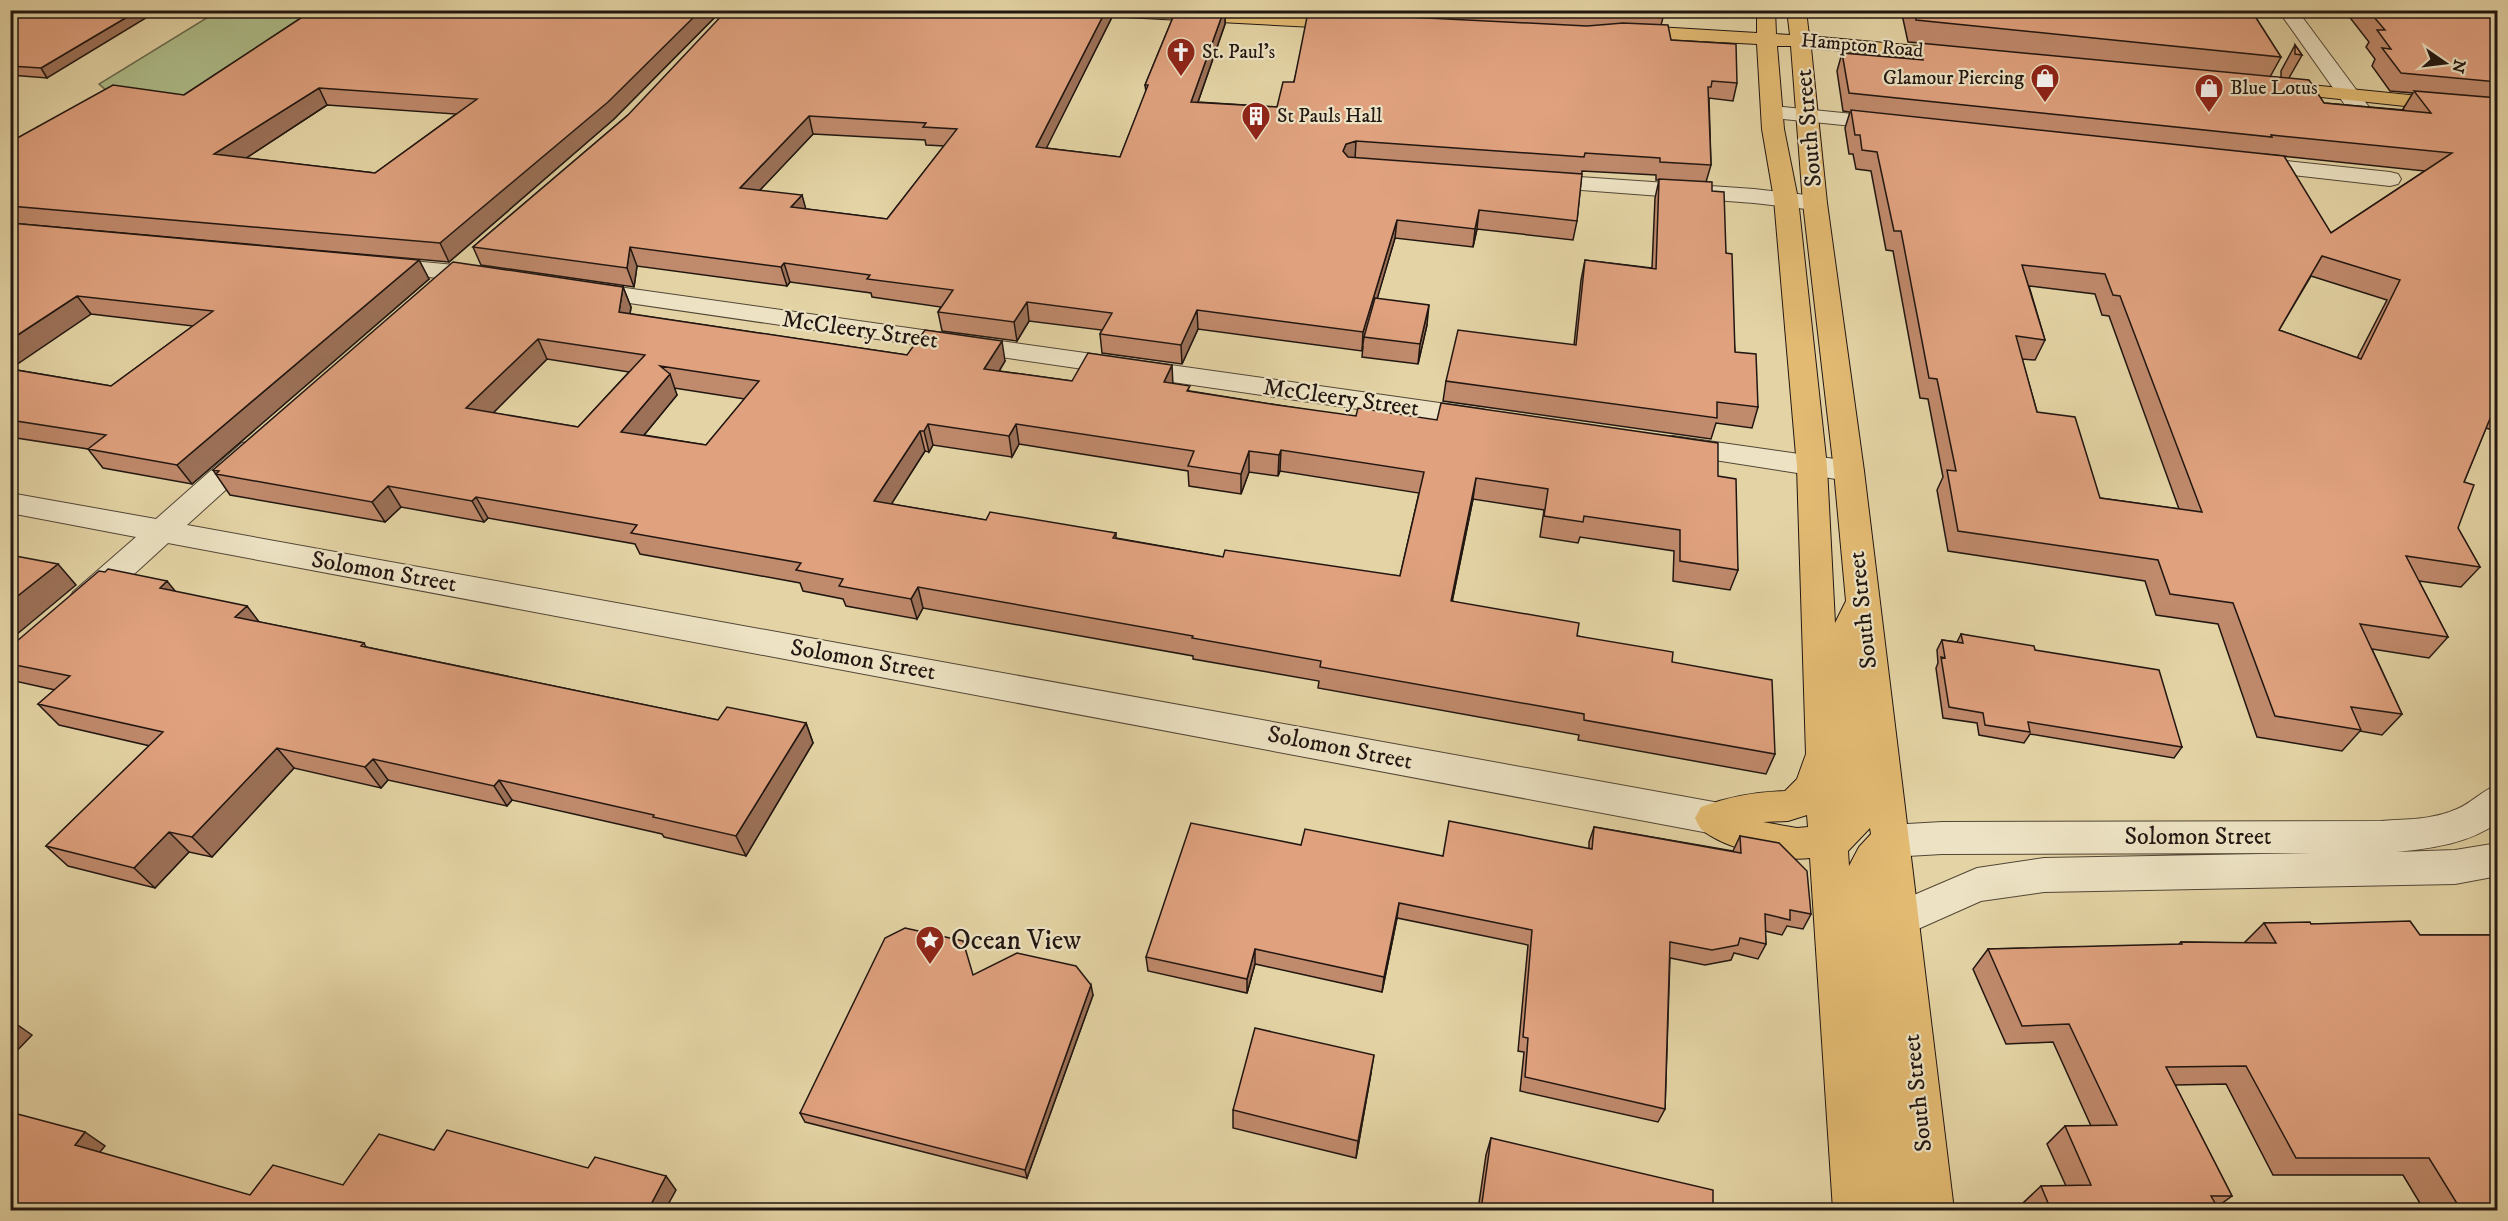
<svg xmlns="http://www.w3.org/2000/svg" width="2508" height="1221" font-family="'IM FELL DW Pica',serif">
<style>
.green{fill:#aebe8b;stroke:#686a4e;stroke-width:1.5}
.lines{fill:none;stroke-linecap:round;stroke-linejoin:round}
.minor-casing{stroke:#524636;stroke-width:2}
.major-casing{stroke:#211611;stroke-width:2}
.minor{fill:#ede3c4;fill-rule:evenodd}
.major{fill:#e2ba72;fill-rule:evenodd}
.wall{fill:#c08a6c;stroke:#211611;stroke-width:1.5;fill-rule:evenodd}
.shaded-wall{fill:#9c7158;stroke:#211611;stroke-width:1.5}
.building{fill:#dfa17e;stroke:#211611;stroke-width:1.5;fill-rule:evenodd}
.labels{text-anchor:middle;dominant-baseline:central;stroke-width:4.5;stroke-linejoin:round;paint-order:stroke}
.far-street-label{font-size:20px;fill:#211611;stroke:#ede3c4}
.far-poi-label{font-size:20px;fill:#211611;stroke:#ede3c4;text-anchor:start}
.street-label{font-size:24px;fill:#211611;stroke:#ede3c4}
.near-poi-label{font-size:28px;fill:#211611;stroke:#ede3c4;text-anchor:start}
</style>
<rect width="100%" height="100%" fill="#e4d4a5"/>
<filter id="stains"><feTurbulence type="fractalNoise" baseFrequency=".00333" numOctaves="4"/><feColorMatrix values="0 0 0 0 .2 0 0 0 0 .09 0 0 0 0 .02 0 0 0 .5 -.17"/></filter>
<radialGradient id="worn" r=".72"><stop offset=".6" stop-color="#630" stop-opacity="0"/><stop offset="1" stop-color="#630" stop-opacity=".3"/></radialGradient>
<path class="green" d="M218 11H336L201 105 115 98 99 84Z"/>
<g class="lines">
<g class="minor-casing">
<path id="minor" d="M2278 10H2297L2369 107 2366 112 2358 113 2350 112Z
M1772 106 1893 118 1901 119 1904 124 1901 129 1893 130 1764 117 1761 112 1764 107Z
M2248 157 2390 172 2398 174 2401 179 2398 184 2390 186 2240 169 2237 164 2240 159Z
M1536 174 1754 189 1815 196 1823 198 1827 203 1823 208 1815 210 1754 203 1528 186 1525 181 1528 176Z
M380 258 487 268 496 271 500 276 496 281 487 284 371 270 368 265 371 260Z
M583 282 1482 409 1492 412 1496 418 1492 424 1482 427 574 295 570 290 574 285Z
M1673 436 1849 461 1860 464 1864 471 1860 478 1849 481 1663 452 1658 445 1663 438Z
M252 441 262 443 267 450 262 457 187 525 1714 802 1727 807 1733 818 1727 829 1714 834 168 543 97 608 85 612 73 608 69 600 73 592 136 537 10 513V493L156 519 242 443Z
M2498 785V822C2469 844 2432 848 2397 852L2455 850 2498 843V876L2455 884 2044 892 1981 901 1900 937 1886 931 1880 919 1886 907 1977 868 2044 858 2312 853 1942 854 1890 857 1876 852 1871 841 1876 830 1890 825 1942 822 2381 821C2406 819 2433 820 2457 809 2472 803 2482 790 2498 785Z"/>
</g>
<g class="major-casing">
<path id="major" d="M1096 10H1223L1351 17 1358 19 1361 23 1358 27 1351 29 1105 16 1098 14Z
M1757 10H1775L1776 34 1790 35 1787 10H1806L1809 36 1961 50 1968 52 1971 56 1968 60 1961 62 1811 48 1827 203 1864 471 1954 1210H1833L1810 858C1780 862 1726 849 1702 830 1699 827 1697 822 1695 818L1701 807C1730 796 1755 792 1785 791L1797 779 1806 754 1797 467 1774 199 1762 129 1757 44 1624 37 1617 35 1614 31 1617 27 1624 25 1757 33ZM1777 46H1791L1803 203 1834 471 1846 601 1835 623 1827 467 1798 199 1784 129ZM1807 815 1808 827 1797 828 1763 822 1788 821ZM1870 828 1871 834 1859 847 1849 866 1848 851Z
M2272 81 2498 104V116L2265 91 2262 87 2265 83Z"/>
</g>
<use href="#minor" class="minor"/>
<use href="#major" class="major"/>
</g>
<path class="wall" d="M10 10 47 78 10 75Z
M313 10H722L614 119 449 262 10 223V142L184 95ZM327 105 456 114 375 173 246 158Z
M1106 10H1111V19L1046 148 1120 157 1146 92 1145 85 1176 10H1225V24L1198 102 1277 107 1294 82 1311 10H1665L1661 25 1671 40 1737 83 1733 101 1709 98 1711 165 1706 182 1712 191 1726 253 1735 352 1758 407 1752 428 1716 423 1711 439 1443 401 1446 381 1574 345 1581 280 1585 260 1652 268 1655 198 1659 180H1656V175L1582 171 1577 221 1573 240 1477 229 1473 247 1395 238 1377 298 1427 325 1418 364 1362 357 1363 346 1362 351 1198 329 1182 364 1102 353 1100 334 1102 330 1029 321 1017 341 942 331 938 312 941 307 872 297 871 293 790 282 787 286 637 266 634 287 481 265 473 247 628 115ZM813 134 925 140 926 145 944 146 887 219 806 209 760 190Z
M1901 10H2251L2281 57 2270 77 2281 78V71L2295 45 2302 55 2289 78 2324 103 2404 110 2403 109 2413 93 2390 91 2372 66 2375 59 2366 47 2369 42 2344 10H2498V432L2486 428 2464 482 2458 528 2480 567 2461 587 2419 581 2448 637 2429 658 2372 649 2402 714 2382 735 2360 731 2342 751 2257 737 2218 624 2156 615 2145 581 1948 551 1937 490 1943 477 1928 399 1920 398 1893 251 1886 250 1871 171 1856 169 1853 154H1849L1845 128 1850 112 1843 111 1837 71 1842 53 1913 59 1919 43 1908 42ZM2263 154 2425 171 2331 233ZM2311 276 2387 300 2357 358 2279 330ZM2029 286 2095 294 2102 315 2109 316 2179 509 2100 498 2037 412 2022 359 2035 360 2045 340Z
M10 223 419 260 429 279 192 484 103 468 88 449 10 437V369L111 386 193 326 91 314Z
M623 287 631 307 630 314 907 355 1005 361 999 371 1072 381 1172 383 1190 391 1718 476 1738 570 1730 590 1673 581 1674 551 1580 537 1578 543 1540 537 1544 510 1473 499 1452 601 1672 662 1775 754 1766 774 1578 740 1579 735 1318 688 1319 681 1193 659V656L923 608 917 619 846 606 843 599 803 591 800 583 640 554 635 544 488 518 484 522 401 507 385 522 230 495 213 470ZM547 359 629 372 578 427 493 413ZM674 388 745 399 706 445 644 435 677 395ZM1019 444 1188 471 1189 486 1241 494 1249 472 1278 476 1280 471 1419 493 1400 576 1223 557 1116 538V533L986 520 891 504 925 451 929 452 933 445 1012 457Z
M176 592 259 622 364 643 366 647 718 720 806 723 813 743 746 856 664 837 662 834 512 800 507 806 388 780 381 788 294 768 212 857 189 852 155 888 68 866 46 846 150 746 59 725 38 704 55 690 10 680V647Z
M1961 634 2035 650 2182 747 2174 758 2030 734 2024 743 1979 735 1977 723 1943 718 1936 668 1938 663 1937 650 1942 640 1957 642Z
M1594 827 1733 851 1740 836 1811 914 1803 929 1787 926 1782 935 1765 931 1766 944 1758 959 1734 953 1731 960 1705 965 1670 958 1665 1109 1658 1122 1520 1091 1524 1052 1518 1051 1528 945 1397 918 1382 992 1255 964 1247 993 1148 971 1146 957 1301 845 1443 856 1589 849V842Z
M2264 923 2311 924 2420 935H2498V1210H2424L2403 1175H2273L2226 1084 2175 1085 2232 1196 2217 1207 2219 1210H2026L2023 1203 2041 1186H2066L2047 1144 2065 1126H2091L2053 1042 2006 1044 1973 969 1988 949 2178 945 2181 942 2244 943Z
M973 975 1093 995 1027 1178 805 1122 800 1113Z
M1371 1073 1356 1158 1233 1128V1110Z
M1491 1138 1713 1210H1478L1486 1155Z"/>
<path class="shaded-wall" d="M139 10H159L47 78 41 68Z
M701 10H722L614 119 449 262 440 243Z
M1106 10H1111V19L1038 165 1036 147Z
M1224 10H1225V24L1192 119 1191 102Z
M319 88 327 105 225 172 214 154Z
M809 116 813 134 745 206 740 188Z
M1356 141 1355 159 1342 169 1343 151 1346 144Z
M802 195 807 213 791 207Z
M1479 210 1477 229 1473 247 1475 229Z
M1397 220 1395 238 1366 337H1364L1362 351 1363 332Z
M630 247 637 266 634 287 627 268Z
M419 260 429 279 192 484 177 465Z
M784 263 790 282 787 286 781 267Z
M623 287 631 307 627 332 619 312Z
M77 296 91 314 10 369V340Z
M1027 302 1029 321 1017 341 1014 322Z
M1429 305 1427 325 1418 364 1420 344Z
M1197 310 1198 329 1182 364 1181 345Z
M538 339 547 359 477 429 466 408Z
M1002 341 1005 361 988 390 984 369Z
M1172 365 1173 385 1164 382Z
M670 374 677 395 630 452 621 432Z
M928 424 933 445 929 452 924 431Z
M1016 424 1019 444 1012 457 1009 436Z
M920 431 925 451 880 522 874 501Z
M1281 450 1280 471 1278 476 1279 455Z
M1249 451V472L1241 494V474Z
M1476 478 1473 499 1448 622 1451 601Z
M388 486 401 507 385 522 372 502Z
M476 497 488 518 484 522 472 501Z
M58 564 76 585 10 640V602Z
M167 581 184 602 160 588Z
M918 587 923 608 917 619 911 599Z
M247 606 263 627 235 617Z
M806 723 813 743 746 856 736 836Z
M277 748 294 768 212 857 192 837Z
M373 759 388 780 381 788 365 767Z
M499 780 512 800 507 806 494 786Z
M169 832 189 852 155 888 134 868Z
M1399 903 1397 918 1382 992 1384 977Z
M1255 949V964L1247 993V979Z
M1091 985 1093 995 1027 1178 1025 1170Z
M12 1021 32 1035 10 1058V1022Z
M1374 1055 1371 1073 1356 1158 1358 1141Z
M85 1132 105 1146 95 1158 75 1145Z
M666 1176 676 1190 665 1210H648Z"/>
<path class="building" d="M10 10H139L41 68 10 66Z
M313 10H701L608 102 440 243 10 206V142L113 85 184 95ZM319 88 477 99 375 173 214 154Z
M727 10H1106L1036 147 1120 157 1148 85H1145L1176 10H1224L1191 102 1277 107 1283 82H1294L1308 12 1587 26 1623 23 1668 25 1671 40 1736 44 1737 83 1712 81 1711 87H1708L1711 165 1660 162V158L1585 153 1584 157 1356 141 1346 144 1343 151 1348 157 1582 174 1577 221 1479 210 1475 229 1397 220 1363 332 1197 310 1181 345 1100 334 1112 313 1027 302 1014 322 938 312 953 290 867 279 870 275 784 263 781 267 630 247 627 268 473 247 628 115ZM809 116 926 123 923 127 957 129 887 219 791 207 802 195 740 188Z
M1914 10H2251L2281 57 1916 20Z
M2368 10H2498V82L2401 73 2382 48 2391 49 2377 30H2385Z
M1919 43 2309 80 2324 103 2431 113 2414 91 2498 98V405L2496 404 2464 482 2474 485 2458 528 2480 567 2406 556 2448 637 2360 624 2402 714 2351 707 2361 730 2275 716 2233 603 2170 594 2158 560 1958 531 1947 470 1956 471 1937 379 1929 378 1901 231H1894L1877 152 1862 150 1860 135H1855L1851 110 2284 156 2331 233 2452 153 2271 135 2272 137 1849 93 1842 53 1923 60ZM2322 256 2400 280 2361 359 2279 330ZM2022 265 2105 274 2113 295 2120 296 2202 512 2100 498 2075 417 2037 412 2016 336 2045 340Z
M2295 45 2302 55 2295 54Z
M1659 179 1712 182V191L1724 192 1726 253 1732 254 1735 352 1756 354 1758 407 1717 402V418L1446 381 1458 330 1576 345 1585 260 1656 269Z
M10 223 419 260 177 465 88 449 106 435 10 420V369L111 386 213 311 77 296 10 340Z
M453 262 623 287 619 312 907 355 925 330 1002 341 984 369 1072 381 1088 353 1172 365 1164 382 1190 386 1187 391 1277 405 1356 416 1358 408 1437 420 1441 403 1718 443V476L1736 479 1738 570 1680 561V530L1584 516 1583 522 1544 516 1548 489 1476 478 1451 601 1579 623 1577 636 1673 652 1672 662 1772 680 1775 754 1584 720V714L1320 667 1321 661 1192 638 1193 636 918 587 911 599 839 586 843 579 796 570 801 563 631 533 637 525 476 497 472 501 388 486 372 502 216 474 219 471 213 470ZM538 339 645 355 578 427 466 408ZM660 366 759 381 706 445 621 432 670 374ZM928 424 1009 436 1016 424 1194 451 1188 466 1241 474 1249 451 1279 455 1281 450 1424 472 1400 576 1225 550 1223 557 1113 538 1116 533 990 512 986 520 874 501 920 431H924Z
M1375 298 1429 305 1420 344 1364 337Z
M10 555 58 564 10 602Z
M108 569 167 581 160 588 247 606 235 617 364 643 361 646 718 720 727 707 806 723 736 836 653 817 654 815 499 780 494 786 373 759 365 767 277 748 192 837 169 832 134 868 46 846 163 732 38 704 70 676 10 664V647L99 571 105 572Z
M1961 634 2034 646 2035 650 2159 670 2182 747 2028 722 2030 732 1985 725 1983 713 1949 707 1941 657 1945 658 1942 640 1963 643Z
M1449 821 1592 849 1594 827 1741 853 1740 836 1779 843 1807 871 1811 914 1790 910V920L1765 914 1766 944 1740 938 1738 945 1712 950 1670 942 1665 1109 1525 1077 1528 1038 1523 1037 1532 930 1399 903 1384 977 1255 949 1247 979 1146 957 1191 823 1301 845 1305 829 1443 856Z
M2410 921 2420 935H2498V1098H2492L2498 1106V1210H2461L2429 1158H2296L2246 1066 2166 1067 2232 1196H2211L2219 1210H2051L2041 1186 2091 1185 2065 1126 2117 1125 2069 1024 2022 1026 1988 949 2182 944 2181 942 2276 943 2264 923 2310 922 2311 924Z
M905 928 963 941 973 975 1017 953 1076 966 1091 985 1025 1170 800 1113 885 938Z
M1255 1028 1374 1055 1358 1141 1233 1110Z
M10 1112 85 1132 75 1145 250 1195 273 1165 343 1185 379 1134 434 1150 447 1130 588 1168 595 1157 666 1176 648 1210H10Z
M1491 1138 1713 1190V1210H1481Z
M752 1208 763 1210H751Z"/>
<defs>
<g id="church-pin" transform="scale(1.5)"><path d="M0 17L-7.5 6A9.5 9.5 0 1 1 7.5 6Z" fill="#8f2418" stroke="#ede3c4"/><path d="M-1.2-6h2.4v3.5h3.3v2.4h-3.3V6h-2.4V-.1h-3.3v-2.4h3.3Z" fill="#fff"/></g>
<g id="shop-pin" transform="scale(1.5)"><path d="M0 17L-7.5 6A9.5 9.5 0 1 1 7.5 6Z" fill="#8f2418" stroke="#ede3c4"/><path d="M-5-2.5h2.3a2.7 3.5 0 0 1 5.4 0H5L5.5 6h-11ZM-1.5-2.5h3a1.5 2.3 0 0 0-3 0Z" fill="#fff"/></g>
<g id="building-pin" transform="scale(1.5)"><path d="M0 17L-7.5 6A9.5 9.5 0 1 1 7.5 6Z" fill="#8f2418" stroke="#ede3c4"/><path d="M-4-6H4V6H1V3H-1V6H-4ZM-2.5-4.3h1.7v1.8h-1.7ZM.8-4.3h1.7v1.8H.8ZM-2.5-1h1.7V.8h-1.7ZM.8-1h1.7V.8H.8Z" fill="#fff"/></g>
<g id="sight-pin" transform="scale(1.5)"><path d="M0 17L-7.5 6A9.5 9.5 0 1 1 7.5 6Z" fill="#8f2418" stroke="#ede3c4"/><path d="M0-6L1.8-2.2L6-1.7L2.9 1.2L3.7 5.4L0 3.3L-3.7 5.4L-2.9 1.2L-6-1.7L-1.8-2.2Z" fill="#fff"/></g>
</defs>
<g fill-rule="evenodd">
<use href="#church-pin" x="1181" y="52"/>
<use href="#shop-pin" x="2045" y="78"/>
<use href="#shop-pin" x="2209" y="88"/>
<use href="#building-pin" x="1256" y="116"/>
<use href="#sight-pin" x="930" y="940"/>
</g>
<g class="labels">
<g class="far-street-label">
<text transform="translate(1862 46) rotate(5)">Hampton Road</text>
</g>
<g class="far-poi-label">
<text x="1202" y="52">St. Paul's</text>
<text x="2024" y="78" text-anchor="end">Glamour Piercing</text>
<text x="2230" y="88">Blue Lotus</text>
<text x="1277" y="116">St Pauls Hall</text>
</g>
<g class="street-label">
<text transform="translate(1809 128) rotate(-95)">South Street</text>
<text transform="translate(860 330) rotate(8)">McCleery Street</text>
<text transform="translate(1341 398) rotate(8)">McCleery Street</text>
<text transform="translate(384 572) rotate(10)">Solomon Street</text>
<text transform="translate(1863 610) rotate(-96)">South Street</text>
<text transform="translate(863 660) rotate(10)">Solomon Street</text>
<text transform="translate(1340 748) rotate(11)">Solomon Street</text>
<text x="2198" y="837">Solomon Street</text>
<text transform="translate(1918 1093) rotate(-96)">South Street</text>
</g>
<g class="near-poi-label">
<text x="951" y="940">Ocean View</text>
</g>
</g>
<rect width="2508" height="1221" fill="none" stroke="#e4d4a5" stroke-width="36"/>
<rect x="12" y="12" width="2484" height="1197" fill="none" stroke="#211611" stroke-width="3"/>
<rect x="18" y="18" width="2472" height="1185" fill="none" stroke="#211611" stroke-width="1.5"/>
<g transform="translate(2445 63) rotate(104)" stroke="#ede3c4" stroke-width="4.5" paint-order="stroke">
<path d="M0-4.5L10 22L0 15L-10 22Z" fill="#211611"/>
<text y="-9" font-size="16" font-weight="bold" text-anchor="middle" fill="#211611">N</text>
</g>
<rect width="100%" height="100%" filter="url(#stains)"/>
<rect width="100%" height="100%" fill="url(#worn)"/>
</svg>
